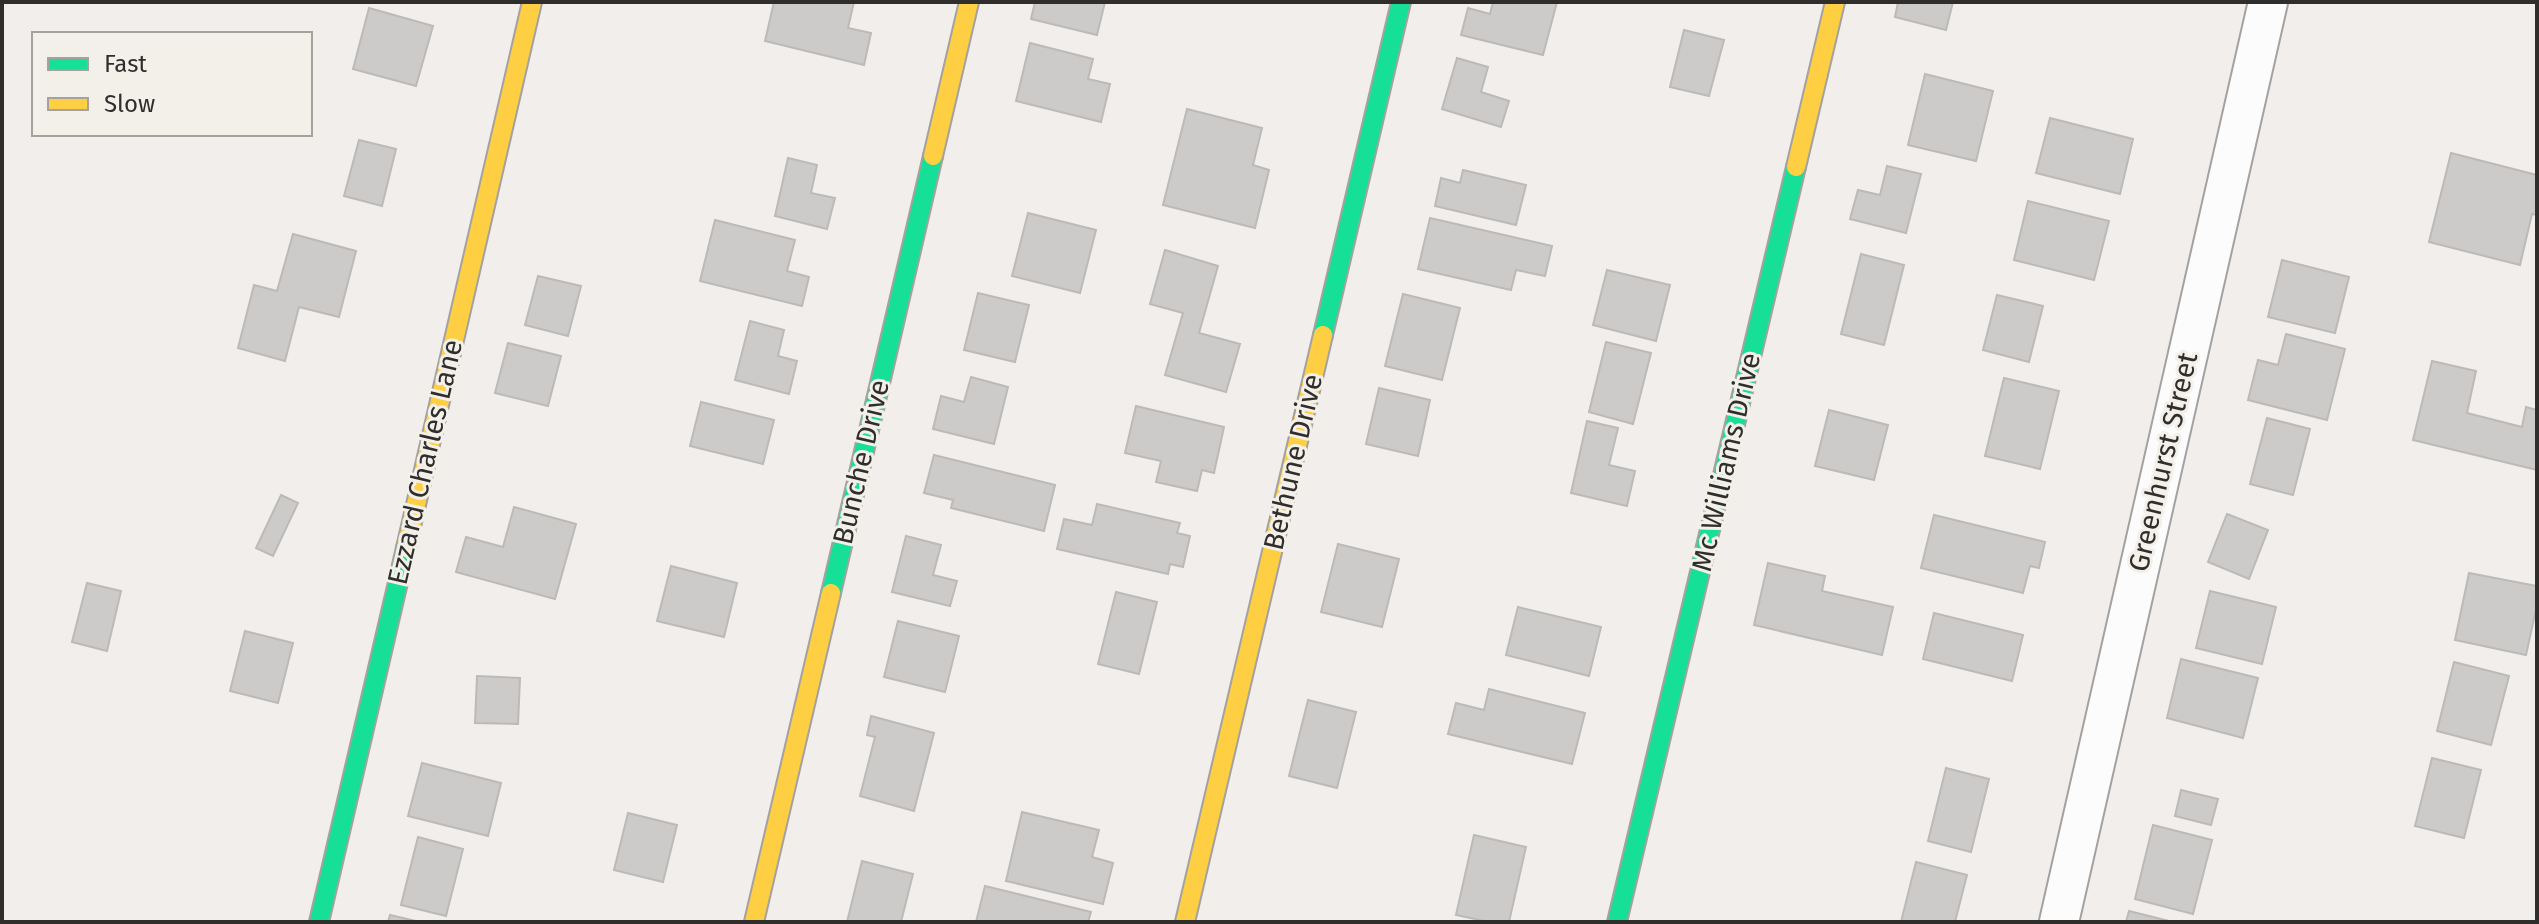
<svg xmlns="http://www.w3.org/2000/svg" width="2539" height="924" font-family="'Fira Sans',sans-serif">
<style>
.building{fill:#cdcbc9;stroke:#bcbab8;stroke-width:2}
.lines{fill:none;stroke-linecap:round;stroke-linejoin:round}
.street-casing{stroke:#a4a2a0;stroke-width:42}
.fast-casing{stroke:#a4a2a0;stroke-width:22}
.slow-casing{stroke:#a4a2a0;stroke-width:22}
.street{stroke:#fdfcfc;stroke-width:38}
.fast{stroke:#16e098;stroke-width:18}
.slow{stroke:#ffcf43;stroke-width:18}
.labels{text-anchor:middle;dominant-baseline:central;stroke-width:6;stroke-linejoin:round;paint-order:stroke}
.street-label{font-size:28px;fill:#302e2c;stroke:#f3efe9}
</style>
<rect width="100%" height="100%" fill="#f1eeeb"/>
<path class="building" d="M774 2H854L848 28 871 33 864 65 765 41Z
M1035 2H1105L1097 35 1031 19Z
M1493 2H1557L1543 55 1461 35 1468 8 1490 14Z
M1898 2H1953L1946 30 1895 17Z
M369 8 433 26 416 86 353 69Z
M1684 30 1724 40 1709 96 1670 87Z
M1030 43 1093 59 1088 79 1110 84 1101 122 1016 101Z
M1457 58 1488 67 1481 92 1509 101 1501 127 1442 109Z
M1925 74 1993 91 1976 161 1908 145Z
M1187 109 1262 128 1253 165 1269 170 1255 228 1163 205Z
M2050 118 2133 139 2120 194 2036 173Z
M359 140 396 149 382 206 344 196Z
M2451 153 2537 175V215L2532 214 2520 265 2429 242Z
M788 158 817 165 811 193 835 198 827 229 775 216Z
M1887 166 1921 174 1906 233 1850 219 1858 190 1880 195Z
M1463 170 1526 185 1516 225 1435 206 1441 178 1460 183Z
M2028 201 2109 221 2094 280 2014 260Z
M1028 213 1096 230 1080 293 1012 276Z
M1430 218 1552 246 1545 276 1516 270 1511 290 1418 269Z
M715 220 795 240 787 271 809 277 802 306 700 281Z
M293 234 356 251 339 317 299 307 285 361 238 348 254 285 277 291Z
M1165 250 1218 266 1199 333 1240 344 1226 392 1165 375 1183 313 1150 304Z
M1861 254 1904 265 1884 345 1841 334Z
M2282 260 2349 277 2335 333 2268 317Z
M1607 270 1670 285 1656 341 1593 325Z
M538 276 581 286 568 336 525 325Z
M978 293 1029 305 1015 362 964 350Z
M1403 294 1460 308 1442 380 1385 366Z
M1997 295 2043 306 2029 362 1983 350Z
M750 321 784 330 778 356 797 361 789 394 735 380Z
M2286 334 2345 349 2327 420 2248 400 2258 360 2278 365Z
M1606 342 1651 353 1633 424 1589 412Z
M508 343 561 356 548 406 495 393Z
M2432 361 2476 371 2467 413 2522 427 2526 407 2537 410V470L2413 440Z
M971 377 1008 387 994 444 933 429 941 396 964 402Z
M2004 378 2059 391 2040 469 1985 456Z
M1379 388 1430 400 1418 456 1366 444Z
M701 402 774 420 763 464 690 446Z
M1136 406 1224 427 1214 473 1202 470 1197 491 1156 482 1161 461 1125 453Z
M1829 410 1888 425 1874 480 1815 466Z
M2267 418 2310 429 2293 495 2250 484Z
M1587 421 1618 428 1609 465 1635 471 1627 506 1571 493Z
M934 455 1055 485 1044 531 951 508 953 500 924 493Z
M281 495 298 503 273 556 256 548Z
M1097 504 1180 523 1177 533 1190 536 1183 567 1170 564 1168 574 1057 549 1064 519 1092 525Z
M514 507 576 524 555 599 456 572 466 537 503 547Z
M2227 514 2268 530 2249 579 2208 562Z
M1934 515 2045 542 2039 568 2030 566 2023 593 1921 568Z
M906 536 941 545 933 575 957 581 950 606 892 592Z
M1338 544 1399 559 1382 627 1321 612Z
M1768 563 1825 576 1822 591 1893 607 1882 655 1754 625Z
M671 566 737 583 724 637 657 621Z
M2469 573 2537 586V605L2526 655 2455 640Z
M87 583 121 591 107 651 72 642Z
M2210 591 2276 607 2262 664 2196 648Z
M1116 592 1157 602 1139 674 1098 664Z
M1518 607 1601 627 1589 676 1506 655Z
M1934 613 2023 635 2012 681 1923 659Z
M898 621 959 636 945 692 884 677Z
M245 631 293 643 278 703 230 691Z
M2181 659 2258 678 2243 738 2167 718Z
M2454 662 2509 676 2491 745 2437 731Z
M477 676 520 678 518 724 475 723Z
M1489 689 1585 713 1572 764 1448 734 1456 703 1484 710Z
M1308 700 1356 712 1337 788 1289 776Z
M871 716 934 733 914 811 860 796 875 737 867 735Z
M2432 758 2481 770 2464 838 2415 826Z
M422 763 501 783 488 836 408 816Z
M1946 768 1989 779 1971 852 1928 841Z
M2181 790 2218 799 2211 825 2175 816Z
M1022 812 1099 830 1092 857 1113 863 1103 904 1006 881Z
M628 813 677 825 663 882 614 870Z
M2153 825 2212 840 2193 914 2135 899Z
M1474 835 1526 847 1509 922H1489L1456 915Z
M418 837 463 849 446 916 401 905Z
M862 861 913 874 901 922H847Z
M1916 862 1967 875 1955 922H1901Z
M985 886 1091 912 1088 922H976Z
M2129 911 2173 922H2126Z
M390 915 420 922H388Z"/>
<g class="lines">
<g class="street-casing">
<path id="street" d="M2059 922 2268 2"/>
</g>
<g class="fast-casing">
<path id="fast" d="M1323 335 1401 2
M831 593 933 156
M319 922 406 548
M1617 922 1796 167"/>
</g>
<g class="slow-casing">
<path id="slow" d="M933 156 969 2
M1796 167 1835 2
M406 548 532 2
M754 922 831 593
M1185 922 1323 335"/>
</g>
<use href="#street" class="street"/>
<use href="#fast" class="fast"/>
<use href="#slow" class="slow"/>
</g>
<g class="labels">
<g class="street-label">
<text transform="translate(425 462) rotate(-77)">Ezzard Charles Lane</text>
<text transform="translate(861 462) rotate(-77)">Bunche Drive</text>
<text transform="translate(1293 462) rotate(-77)">Bethune Drive</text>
<text transform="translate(1726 462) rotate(-77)">Mc Williams Drive</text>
<text transform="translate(2163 462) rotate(-77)">Greenhurst Street</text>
</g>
</g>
<rect width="2539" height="924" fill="none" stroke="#302e2c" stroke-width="8"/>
<rect x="32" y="32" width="280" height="104" fill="#f3efe9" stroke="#a5a29d" stroke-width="2"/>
<rect x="48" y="58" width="40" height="12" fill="#16e098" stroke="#a5a29d" stroke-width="2"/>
<text x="104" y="72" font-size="24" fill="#302e2c">Fast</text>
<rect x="48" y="98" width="40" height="12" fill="#ffcf43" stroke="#a5a29d" stroke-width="2"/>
<text x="104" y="112" font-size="24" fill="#302e2c">Slow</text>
</svg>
